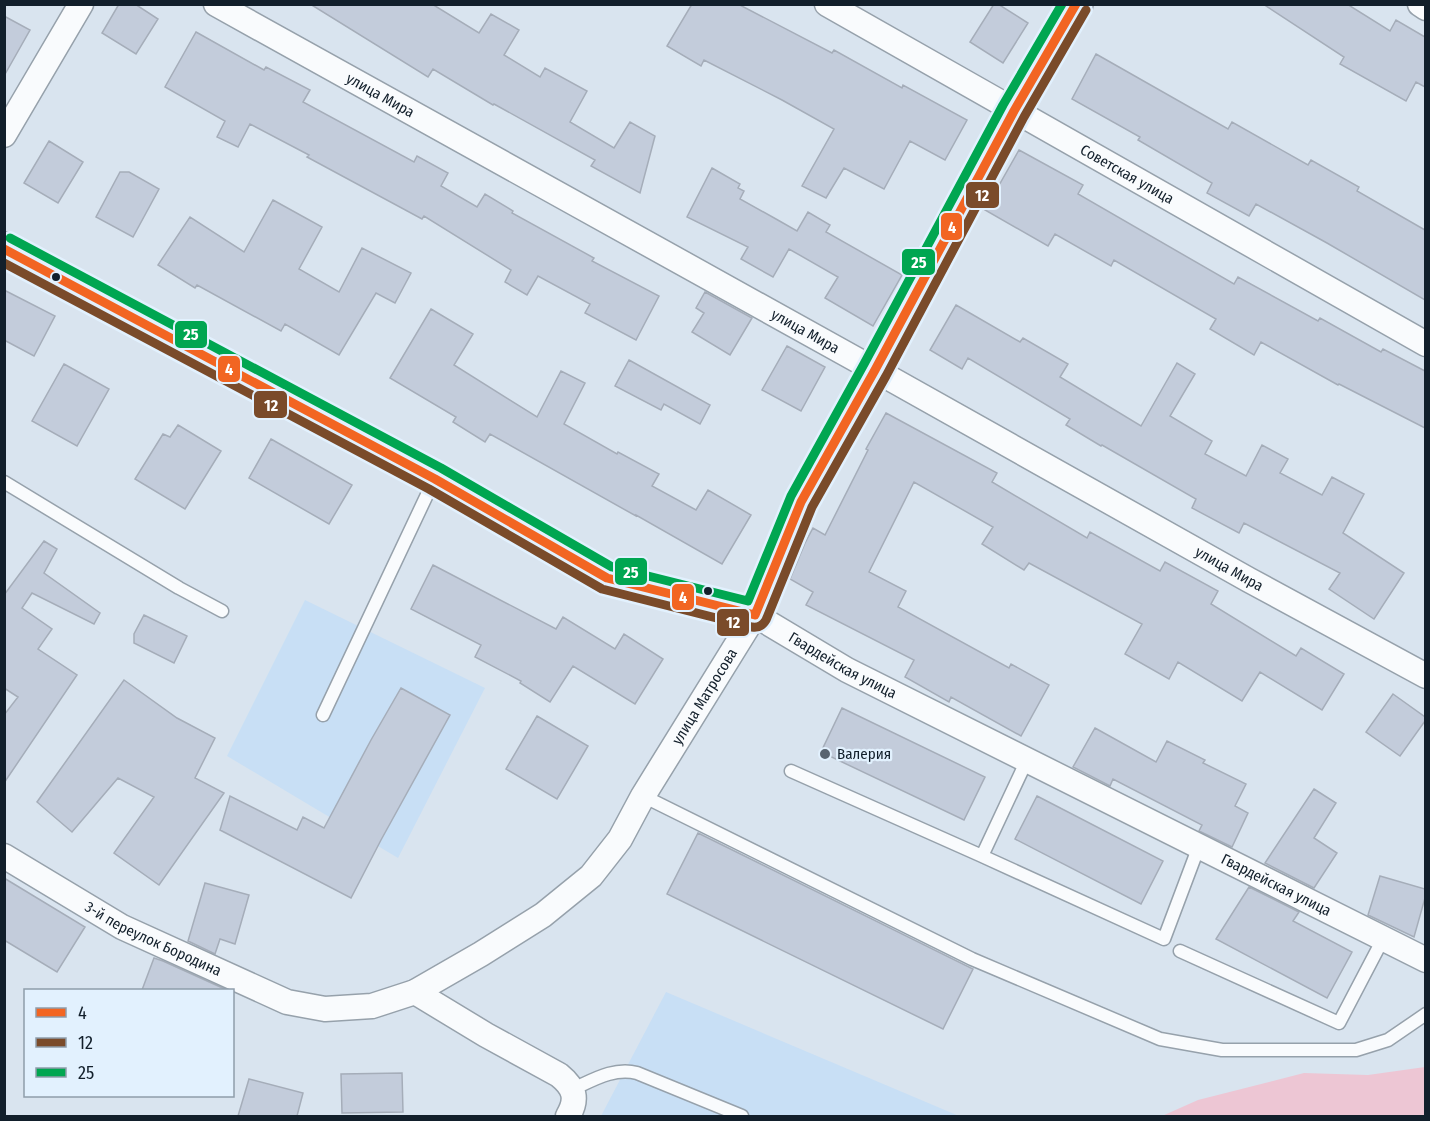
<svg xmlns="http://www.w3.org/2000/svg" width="1430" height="1121" font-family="'Fira Sans Condensed',sans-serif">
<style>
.built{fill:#c8dff5}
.green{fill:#edc6d4}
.building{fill:#c3ccdb;stroke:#a5adb9;stroke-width:1.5}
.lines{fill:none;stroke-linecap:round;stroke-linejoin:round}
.lane-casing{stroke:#96a1ab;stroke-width:15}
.street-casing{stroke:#96a1ab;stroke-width:27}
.secondary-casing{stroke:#96a1ab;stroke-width:36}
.lane{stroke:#f9fbfd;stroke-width:12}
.street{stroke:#f9fbfd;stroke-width:24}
.secondary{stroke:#f9fbfd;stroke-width:33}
.bus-1-casing{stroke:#e2f1fe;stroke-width:14}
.bus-2-casing{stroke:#e2f1fe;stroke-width:14}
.bus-3-casing{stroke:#e2f1fe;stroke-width:14}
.bus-1{stroke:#f26522;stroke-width:9}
.bus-2{stroke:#7a4b2a;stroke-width:9}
.bus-3{stroke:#00a651;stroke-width:9}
.bus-dot{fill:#121f2b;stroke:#e2f1fe;stroke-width:2}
.poi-dot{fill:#586470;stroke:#e2f1fe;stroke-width:2}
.labels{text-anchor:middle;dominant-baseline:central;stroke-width:4.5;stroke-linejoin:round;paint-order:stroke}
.street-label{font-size:15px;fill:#121f2b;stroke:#e2f1fe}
.poi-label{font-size:15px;fill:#121f2b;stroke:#e2f1fe;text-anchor:start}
.line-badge{stroke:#e2f1fe;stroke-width:2}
.badge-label{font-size:16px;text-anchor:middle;font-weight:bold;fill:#fff}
</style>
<rect width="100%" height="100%" fill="#d9e4ef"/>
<path class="built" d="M305 600 485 688 398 858 227 756Z
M666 992 959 1116H601Z"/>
<path class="green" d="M1425 1067V1116H1162L1198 1100 1304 1073 1368 1075Z"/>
<path class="building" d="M119 4H135L158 19 136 54 102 33Z
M310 4H432L479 33 491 14 519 30 504 55 540 77 545 68 587 91 570 122 614 148 630 122 655 136 640 193 591 166 595 160 494 104 493 105 433 69 428 77Z
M692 4H738L832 53 834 50 902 88 903 85 967 120 945 160 910 141 884 189 844 168 826 198 802 186 834 129 782 100 704 60 701 66 667 46Z
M994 4H998L1028 23 1003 63 970 42Z
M1263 4H1347L1390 31 1396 20 1425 37V87L1416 82 1406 101 1340 64 1344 57Z
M4 16 30 30 4 76Z
M196 32 264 70 266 67 310 90 303 102 414 162 417 156 448 173 441 186 477 207 485 194 513 211 512 213 594 258 592 261 659 296 636 340 585 313 590 304 538 276 527 295 505 282 511 270 424 216 422 219 307 157 309 155 250 124 238 147 217 137 225 121 165 87Z
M1096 54 1228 129 1232 122 1308 165 1311 160 1359 187 1357 191 1425 230V300L1327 243 1256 204 1249 216 1207 193 1212 183 1138 140 1140 137 1072 99Z
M49 141 83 162 58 203 24 183Z
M1019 150 1083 185 1078 194 1234 284 1238 277 1318 321 1320 318 1381 352 1383 349 1425 371V428L1339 384 1338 385 1261 342 1254 355 1210 329 1216 319 1114 260 1111 266 1055 234 1048 246 985 210Z
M712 168 740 184 738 188 744 191 740 199 776 219 797 231 808 212 830 225 826 232 902 275 873 326 825 298 838 277 789 249 773 277 741 259 748 247 687 217Z
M120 172H129L159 189 133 237 96 217Z
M273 200 322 227 299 269 339 292 362 248 411 273 395 303 376 293 339 355 285 324 281 331 197 285 195 288 158 265 190 217 244 252Z
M4 290 55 316 34 356 4 340Z
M705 292 752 318 730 355 692 332 704 313 696 308Z
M956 305 1020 342 1023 338 1068 364 1060 377 1141 426 1177 363 1195 374 1170 416 1212 441 1205 454 1246 476 1262 445 1288 459 1280 473 1322 495 1332 477 1364 494 1343 533 1404 573 1374 619 1329 589 1340 573 1244 523 1239 533 1192 508 1196 499 1102 445 1101 446 1066 425 1070 419 968 358 962 369 930 350Z
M431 309 473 334 454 365 537 417 561 371 585 383 564 424 617 454 618 452 659 474 652 486 696 510 708 490 751 515 722 564 636 515V516L490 434 485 442 453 422 456 417 390 378Z
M787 346 825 367 801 411 762 390Z
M629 360 710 405 700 424 664 404 661 410 615 386Z
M64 364 109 389 77 446 32 421Z
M886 413 997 473 992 482 1087 538 1090 532 1160 571 1165 562 1218 591 1211 604 1296 656 1301 648 1344 674 1322 710 1260 672 1242 701 1178 662 1169 679 1125 654 1142 624 1029 563 1024 570 982 544 993 527 914 482 869 572 906 591 898 607 1009 668 1011 664 1049 685 1021 736 951 697 949 702 905 677 914 660 806 605 813 592 790 579 805 543 813 528 825 535 868 450 866 449Z
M178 425 221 451 185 509 135 479 163 434 170 437Z
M271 439 352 485 329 524 249 478Z
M44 541 57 549 44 573 100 613 94 624 32 593 22 608 52 629 38 649 77 675 4 783V715L18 697 4 688V595Z
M433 565 556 629 563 617 615 649 624 634 663 659 635 704 573 666 550 702 520 683 521 681 475 657 481 645 411 609Z
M144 615 187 636 174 663 134 643V634Z
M124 680 177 718 215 738 195 778 224 793 159 885 114 853 154 797 118 778 72 832 37 802Z
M401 688 450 715 381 840 351 898 220 830 230 796 297 830 303 817 324 828 371 740Z
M1393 694 1425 717V721L1400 756 1366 732Z
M842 708 985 777 964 820 821 752Z
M537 716 588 746 557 799 506 769Z
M1095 728 1156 762 1167 741 1205 760 1203 763 1246 784 1235 806 1248 813 1232 847 1199 831 1202 825 1113 779 1110 786 1073 767Z
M1314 789 1336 803 1314 838 1337 853 1314 888 1265 863Z
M1037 796 1163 861 1141 904 1015 839Z
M698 833 973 969 943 1029 667 894Z
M1380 876 1425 889V898L1414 937 1368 915Z
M4 878 85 927 57 972 4 940Z
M205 883 249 895 235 944 220 939 215 954 188 941Z
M1249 887 1299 912 1293 921 1352 952 1327 998 1216 939Z
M154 958 163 961 227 990H142Z
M402 1073 403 1112 342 1113 341 1074Z
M249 1079 303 1093 297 1116H238Z"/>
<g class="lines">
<g class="lane-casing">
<path id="lane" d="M4 482 179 588 222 611
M323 715 434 480
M791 771 982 856 1027 760
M643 796 972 959 1160 1039 1222 1050H1356L1388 1040 1426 1014
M982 856 1164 939 1199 846
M1180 951 1339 1023 1383 939
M573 1089C593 1080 614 1067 637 1073L742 1116"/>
</g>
<g class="street-casing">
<g id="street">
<path id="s1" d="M216 4 875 370 1249 580 1426 676"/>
<path id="s2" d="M827 4 1426 344"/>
<path d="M1420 4 1426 8"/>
<path d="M4 135 81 4"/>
<path id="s3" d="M4 856 122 927 287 1002 325 1009 372 1006 415 992 481 954 543 915 591 876 620 839 643 796 755 615 847 670 1426 960"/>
<path d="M415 992 486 1035 559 1075C575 1088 578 1099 568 1116"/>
</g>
</g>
<g class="secondary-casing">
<path id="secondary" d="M4 249 435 479 607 578 755 615 801 502 875 370 1014 111 1076 4"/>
</g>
<use href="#lane" class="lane"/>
<use href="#street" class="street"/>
<use href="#secondary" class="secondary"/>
<g class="bus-1-casing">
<path id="bus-1" d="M4 249 435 479 607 578 755 615 801 502 875 370 1014 111 1076 4"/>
</g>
<g class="bus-2-casing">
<path id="bus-2" d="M4 263 429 489 602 589 752 627C758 628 763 625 766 620L812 507 886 376 1024 117 1086 10"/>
</g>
<g class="bus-3-casing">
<path id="bus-3" d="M10 238 441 468 612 567 748 601 791 496 864 364 1003 105 1062 4"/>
</g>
<use href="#bus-1" class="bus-1"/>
<use href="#bus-2" class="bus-2"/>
<use href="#bus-3" class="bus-3"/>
</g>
<g class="bus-dot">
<circle cx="56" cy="277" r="5"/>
<circle cx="708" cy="591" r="5"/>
</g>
<circle class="poi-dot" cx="825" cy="754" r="6"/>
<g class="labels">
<g class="street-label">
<text stroke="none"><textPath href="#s1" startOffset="188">улица Мира</textPath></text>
<text stroke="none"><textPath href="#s2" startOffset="345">Советская улица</textPath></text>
<text stroke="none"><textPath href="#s1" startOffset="674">улица Мира</textPath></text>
<text stroke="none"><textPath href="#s1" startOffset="1160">улица Мира</textPath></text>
<text stroke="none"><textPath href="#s3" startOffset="1071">Гвардейская улица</textPath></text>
<text stroke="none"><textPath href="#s3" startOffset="874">улица Матросова</textPath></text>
<text stroke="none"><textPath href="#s3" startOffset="1557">Гвардейская улица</textPath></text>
<text stroke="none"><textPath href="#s3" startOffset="171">3-й переулок Бородина</textPath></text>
</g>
<g class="poi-label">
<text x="837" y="754">Валерия</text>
</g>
</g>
<g class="line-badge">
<rect x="965" y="181" width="35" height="28" rx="6" fill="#7a4b2a"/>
<rect x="940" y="212" width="23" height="29" rx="6" fill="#f26522"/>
<rect x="901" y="248" width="35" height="28" rx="6" fill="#00a651"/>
<rect x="174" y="320" width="34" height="29" rx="6" fill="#00a651"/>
<rect x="217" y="355" width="24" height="28" rx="6" fill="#f26522"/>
<rect x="253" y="390" width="35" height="29" rx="6" fill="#7a4b2a"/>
<rect x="614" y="557" width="34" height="29" rx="6" fill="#00a651"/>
<rect x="671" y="583" width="24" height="28" rx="6" fill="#f26522"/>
<rect x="716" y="608" width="34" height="29" rx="6" fill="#7a4b2a"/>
</g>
<g class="badge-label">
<text x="982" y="201">12</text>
<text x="952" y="233">4</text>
<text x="919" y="268">25</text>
<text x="191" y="340">25</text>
<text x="229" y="375">4</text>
<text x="271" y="411">12</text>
<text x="631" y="578">25</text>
<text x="683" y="603">4</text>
<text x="733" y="628">12</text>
</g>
<rect width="1430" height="1121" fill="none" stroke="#121f2b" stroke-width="12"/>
<rect x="24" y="989" width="210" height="108" fill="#e2f1fe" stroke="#8f9daa" stroke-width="1.5"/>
<rect x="36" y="1008" width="30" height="9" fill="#f26522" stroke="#8f9daa" stroke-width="1.5"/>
<text x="78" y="1019" font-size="18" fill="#121f2b">4</text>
<rect x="36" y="1038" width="30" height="9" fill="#7a4b2a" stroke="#8f9daa" stroke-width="1.5"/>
<text x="78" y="1049" font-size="18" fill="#121f2b">12</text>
<rect x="36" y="1068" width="30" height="9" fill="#00a651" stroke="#8f9daa" stroke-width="1.5"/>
<text x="78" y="1079" font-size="18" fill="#121f2b">25</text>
</svg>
